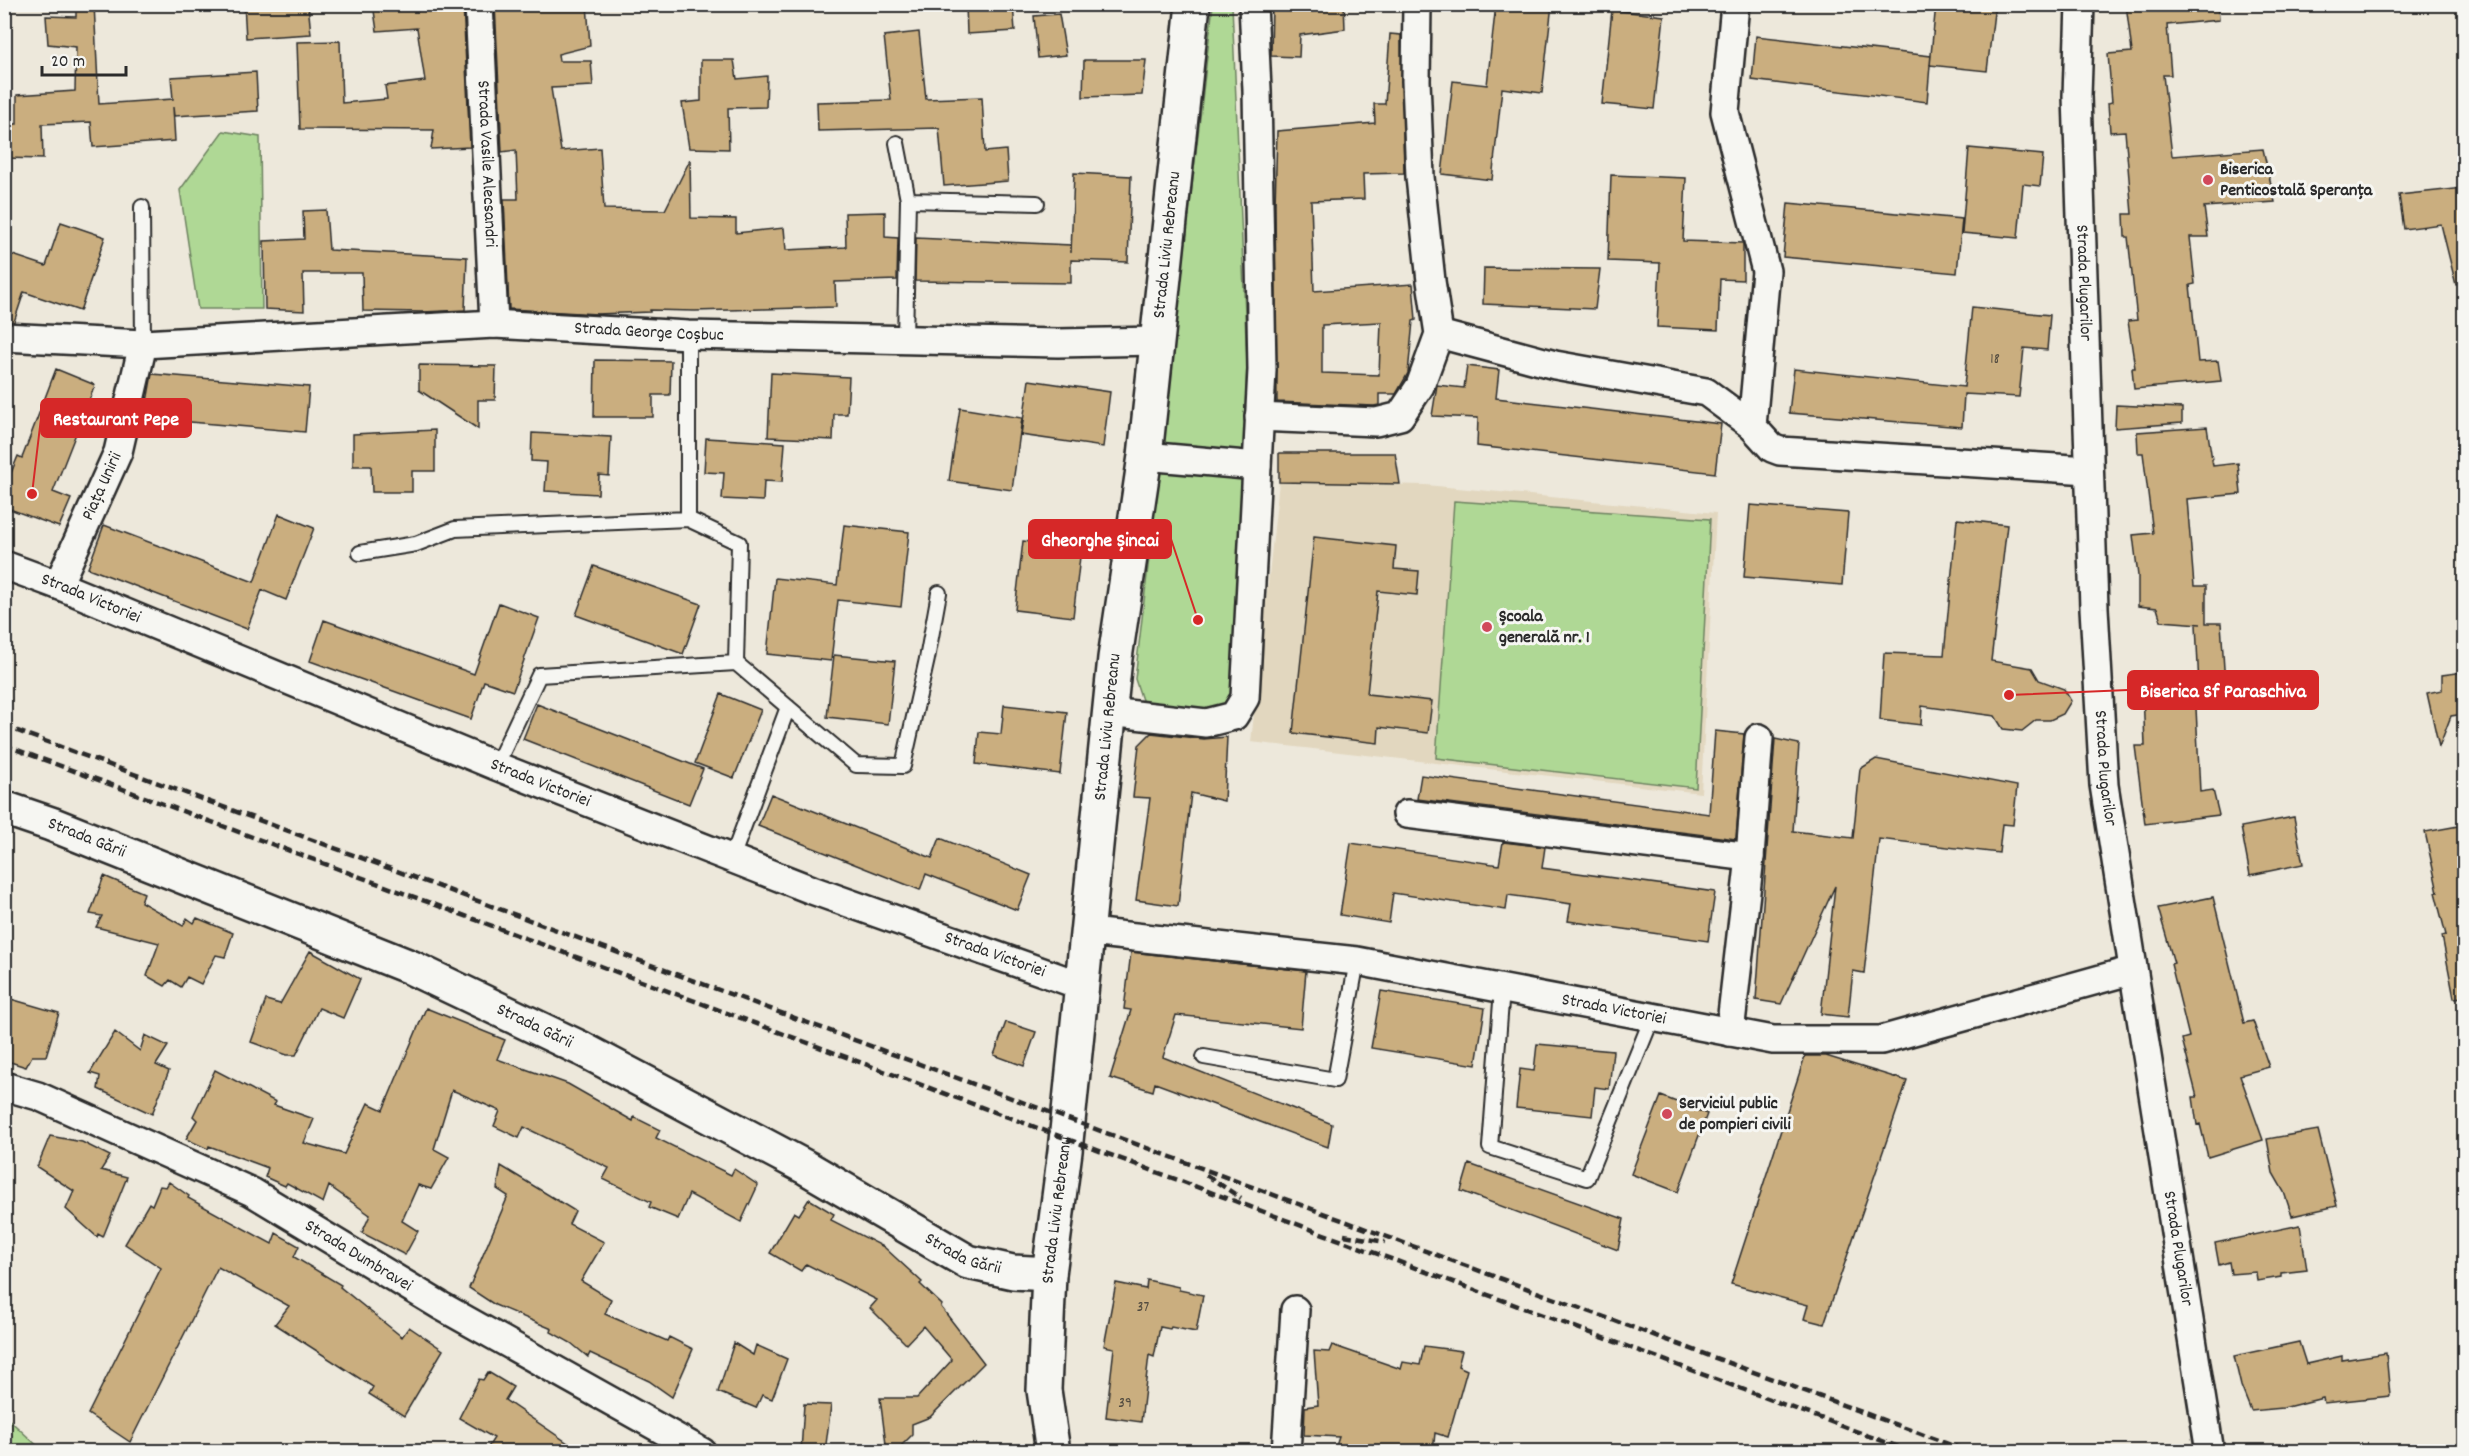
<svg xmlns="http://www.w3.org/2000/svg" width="2469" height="1456" font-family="Dekko,sans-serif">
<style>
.built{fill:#e2d7bf}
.green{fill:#afd895;stroke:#6d8260;stroke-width:1.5}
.building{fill:#caae7f;stroke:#2b2b2b;stroke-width:1.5;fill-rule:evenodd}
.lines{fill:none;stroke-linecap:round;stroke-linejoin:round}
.service-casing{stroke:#2b2b2b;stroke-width:18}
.minor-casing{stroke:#2b2b2b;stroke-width:32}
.tertiary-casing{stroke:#2b2b2b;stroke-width:38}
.secondary-casing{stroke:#2b2b2b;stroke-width:38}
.service{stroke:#f6f6f2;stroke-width:14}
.minor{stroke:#f6f6f2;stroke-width:27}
.tertiary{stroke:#f6f6f2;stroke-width:33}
.secondary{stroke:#f6f6f2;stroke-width:33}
.rail{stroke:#2b2b2b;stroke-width:4.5;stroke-dasharray:9 4.5;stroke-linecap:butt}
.poi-dot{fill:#d1495b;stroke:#f6f6f2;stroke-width:2}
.labels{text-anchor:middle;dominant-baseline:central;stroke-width:6;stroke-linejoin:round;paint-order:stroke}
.number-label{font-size:15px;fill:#534c40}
.street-label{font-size:18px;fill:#2b2b2b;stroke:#f6f6f2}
.poi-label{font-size:18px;font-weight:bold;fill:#2b2b2b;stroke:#f6f6f2;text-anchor:start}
.leader{fill:none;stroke:#d62828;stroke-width:2}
.callout-dot{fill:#d62828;stroke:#f6f6f2;stroke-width:2}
.callout{fill:#d62828;stroke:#d62828;stroke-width:2}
.callout-label{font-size:20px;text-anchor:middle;font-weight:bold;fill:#fff}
</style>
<rect width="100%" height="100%" fill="#ede8db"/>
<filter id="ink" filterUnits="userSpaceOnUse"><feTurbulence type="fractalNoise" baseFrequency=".0167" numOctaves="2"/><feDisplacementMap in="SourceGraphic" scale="12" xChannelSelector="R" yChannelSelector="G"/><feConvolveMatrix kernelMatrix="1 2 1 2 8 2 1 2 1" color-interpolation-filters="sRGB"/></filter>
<g filter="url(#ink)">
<path class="built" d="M1279 482 1426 485 1716 513 1701 793 1251 742Z"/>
<path class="green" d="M1213 5H1232L1247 362 1234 694 1217 710 1151 706 1142 700 1135 679Z
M223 131 260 137 262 309H198L180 190Z
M1454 501 1710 519 1696 788 1436 758Z
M4 1416H5L43 1451H5Z"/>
<path class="building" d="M76 4H94L99 104 173 99 171 77 256 72 258 111 174 116 173 107 175 141 93 147 91 122 42 124 43 159 4 158V124H17V95L75 91 76 47 48 44 46 16 76 17Z
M244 4H308L311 34 246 38Z
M373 4H463L470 147 431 149 434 130 300 129 297 42 340 41 342 103 387 99 385 86 425 81 417 28 377 31Z
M495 4H587L590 46 558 54 559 61H591L593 86 551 88 561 151 600 148 604 209 665 210 690 160 691 218 736 219V233L784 228 786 250 846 247 845 213 885 212V237L898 238 897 280 835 282 836 307 695 311 650 310V312L597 314 509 309 504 199H518L516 150 502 152Z
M966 4H1013L1015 31 967 34Z
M1272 4H1344L1345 29 1300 35 1299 57 1271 56Z
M1496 4H1552L1542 93 1502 88 1492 180 1442 174 1453 81 1487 85Z
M1936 4H1995L1987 71 1930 65 1927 102 1752 80 1756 36 1931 56 1930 65Z
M2126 4H2218L2219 20 2167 25 2171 75H2163L2172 156 2263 149 2275 202 2204 207 2208 237H2190L2195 284 2190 285 2198 362 2218 361 2221 381 2134 389 2132 368H2135L2128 321 2137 320 2128 237H2125L2124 214H2132L2125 131 2110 132 2108 103 2112 102 2108 54 2132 52Z
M1612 10 1664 16 1654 109 1602 104Z
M1059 14 1066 55 1038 58 1034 16Z
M919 32 926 99 982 97 985 152 1006 150 1008 181 944 186 939 128 818 131 817 102 891 100 884 36Z
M1390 34 1401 35 1404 173 1363 174 1364 199 1311 201 1314 291 1413 284 1416 320 1413 321 1408 373 1396 394H1379V405L1374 406 1277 402 1275 205 1277 131 1375 123 1374 104H1385ZM1381 322 1379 375 1322 373V325Z
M701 60H734L737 79 767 76 766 107 728 108 729 149 689 148 682 103 701 101Z
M1084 60H1146L1142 95 1083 97Z
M1969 148 2043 155 2040 186 2023 184 2018 238 1962 233Z
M1074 173 1131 176 1128 262 1071 260V283L915 281 916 238 1071 245V253Z
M1611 175 1686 178 1683 241 1743 243V280L1720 279 1718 330 1657 327 1660 263 1608 261Z
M2464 188V284L2456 285 2441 224 2404 229 2399 195Z
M1788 203 1962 219 1957 273 1783 257Z
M326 210 329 250 467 257 465 310 423 312 363 311 362 273H303L304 311 265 309 264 241 304 239 303 211Z
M61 222 105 237 80 311 24 292 14 322 4 321V252L46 266Z
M1484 268 1600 269 1595 309 1483 304Z
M1972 307 2050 315 2047 350 2024 348 2019 397 1964 394 1962 427 1789 413 1794 369 1964 387Z
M595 360 671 361 670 395H653V417H594Z
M419 365 496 366 495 400H478V429L419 390Z
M1467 366 1499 370 1496 398 1721 424 1715 473 1477 446 1478 418 1432 416 1437 385 1464 388Z
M56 369 95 385 53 492 71 499 59 527 4 507V490L18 456 22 458Z
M771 373 849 377 847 414H834L833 440 768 437Z
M152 374 309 387 305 432 144 418Z
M1029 380 1110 392 1103 447 1021 435Z
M2116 405 2182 408V423L2115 428Z
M960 408 1022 418 1012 490 949 481Z
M2207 427 2213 466 2238 463 2241 494 2187 499 2194 586H2206V623H2221L2225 684 2240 683 2241 708H2196L2200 792 2213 790 2219 815 2145 824 2135 746H2145L2143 690 2199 686 2196 624H2201L2161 621 2157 608 2138 606V576L2133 535 2153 533 2143 453H2138L2137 432Z
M435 430V471H412V492H372L371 466H353V434Z
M532 433 611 437 609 476 599 475 598 494 545 491 547 462 531 461Z
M706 438 785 443 782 482 764 481 763 501 722 499 724 473 704 472Z
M1279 453H1395L1400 484 1279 482Z
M1750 505 1848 513 1842 585 1744 577Z
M279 514 314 528 286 600 262 590 247 629 88 568 104 525 254 582Z
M1957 519 2007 525 1991 661 2032 668 2039 680 2064 689 2071 701 2063 714 2050 720H2036L2022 731 2003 729 1995 716 1922 706 1921 725 1880 720 1884 653 1944 655Z
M844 525 909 532 901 607 838 600 831 661 767 654 775 578 837 585Z
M1314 537 1396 546 1394 569 1419 571 1417 595 1378 591 1367 694 1432 701 1428 733 1379 727 1378 743 1293 733Z
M1023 541 1081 548 1073 617 1015 610Z
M594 566 701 604 683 654 576 615Z
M499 603 539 618 513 691 484 681 471 719 310 661 324 620 474 674Z
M834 655 895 661 888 724 827 717Z
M2464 672V714L2451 716 2439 747 2427 693 2442 690V675Z
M721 694 761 710 734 778 695 763Z
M537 704 703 769 689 804 523 739Z
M1004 705 1067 712 1060 774 976 764 979 732 1001 734Z
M1715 731 1744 734 1736 839 1417 799 1421 775 1709 814Z
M1151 733 1204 739 1227 737 1224 801 1191 793 1178 906 1136 900 1150 798 1133 797 1139 745Z
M1775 739 1799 744 1793 831 1853 838 1860 769 1876 759 2017 786 2013 825 2002 824 1999 853 1879 839 1864 973 1853 971 1848 1017 1821 1014 1835 886 1781 1004 1756 1000Z
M771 794 932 858 940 838 1031 875 1017 910 926 874 920 890 758 826Z
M2294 817 2303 864 2250 875 2241 827Z
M2464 825V997L2454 998 2442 936 2446 935 2435 892H2438L2425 832Z
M1503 842 1545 847 1542 868 1715 892 1708 941 1568 921 1571 904 1508 895 1506 910 1393 893 1389 923 1340 915 1351 843 1499 865Z
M104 876 144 893 141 902 183 926 187 918 194 923 197 918 233 933 225 957 216 955 201 984 187 977 181 987 170 980 165 986 147 976 159 943 96 927 102 916 90 914Z
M2213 897 2244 1023 2253 1021 2269 1067 2240 1075 2263 1140 2208 1157 2200 1124 2197 1125 2193 1097H2197L2182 1039 2189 1037 2171 964 2174 963 2158 908Z
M310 951 360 979 343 1018 319 1008 296 1055H287L251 1042 266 1000 280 1004Z
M1131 952 1306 971 1301 1028 1176 1015 1163 1057 1332 1124 1328 1147 1155 1083 1153 1091 1110 1078 1131 1010 1124 1009Z
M1381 991 1485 1008 1476 1065 1371 1048Z
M4 997 59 1013 46 1056H32L26 1067 4 1060Z
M426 1008 505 1040 497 1059 568 1084 633 1121 634 1117 660 1130 656 1138 731 1175 734 1169 758 1185 741 1222 689 1194 678 1219 649 1207 651 1202 603 1179 609 1168 524 1127 519 1138 494 1126 500 1111 452 1090 434 1149 449 1157 431 1189 418 1185 402 1221 418 1231 405 1255 362 1233 370 1215 329 1186 323 1203 287 1183 285 1186 265 1177 268 1168 209 1146 208 1149 186 1139 197 1120 193 1116 215 1070 276 1102 274 1105 314 1119 304 1143 344 1154 368 1103 383 1110Z
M1006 1022 1036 1032 1024 1066 994 1055Z
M115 1032 140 1051 145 1035 168 1046 156 1065 169 1071 152 1114 98 1089 100 1076 90 1073Z
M1537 1044 1613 1051 1609 1089 1595 1087 1592 1116 1516 1108 1520 1069 1534 1071Z
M1805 1056H1826L1907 1081 1824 1324 1804 1319 1808 1305 1731 1284Z
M1661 1096 1707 1114 1678 1192 1631 1174Z
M2318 1130 2337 1206 2292 1216 2284 1192 2273 1173 2267 1139Z
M50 1136 82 1142 110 1156 101 1170 127 1177 103 1237 98 1234 97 1237 66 1209 74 1191 37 1167Z
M1469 1164 1624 1219 1618 1250 1461 1191Z
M501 1166 575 1211 569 1224 604 1242 581 1281 611 1299 605 1314 667 1341 669 1337 693 1349 672 1397 649 1381 590 1353 588 1357 571 1343 551 1332 552 1329 495 1305 469 1288 508 1196 497 1189Z
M169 1182 189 1196 188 1198 272 1244 276 1233 299 1246 294 1257 341 1285 340 1287 402 1337 409 1327 443 1350 404 1416 369 1394 373 1387 275 1324 289 1306 218 1267 130 1442 88 1414 161 1268 125 1244 149 1203 152 1205 160 1186 166 1187Z
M809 1199 834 1214 831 1220 884 1247 922 1282 920 1284 942 1305 941 1307 984 1363 930 1417 912 1424V1435L895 1452H887L880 1398H917L952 1360 923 1326 906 1344 870 1308 877 1300 806 1264 801 1271 770 1253 794 1212 799 1215Z
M2300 1225 2307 1270 2281 1273V1277L2257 1281 2256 1272 2231 1274 2229 1262 2219 1265 2215 1243Z
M1147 1280 1179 1287V1290L1203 1295 1196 1332 1171 1327 1170 1329 1160 1327 1154 1357 1149 1355 1141 1422 1106 1417 1114 1348 1104 1346 1116 1283 1146 1289Z
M2299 1342 2306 1364 2342 1356V1360L2386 1353 2390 1396 2324 1403 2323 1398 2283 1408 2251 1411 2241 1386 2234 1356Z
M734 1343 753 1355 756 1345 787 1359 772 1399 762 1395 756 1408 718 1392Z
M1332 1345 1401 1369 1403 1362 1420 1365 1424 1346 1462 1351 1458 1366 1467 1370 1448 1437 1435 1433 1433 1452H1334L1339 1437 1304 1435 1305 1407 1318 1405 1314 1351 1329 1352Z
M488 1372 513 1387 505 1400 581 1452H485L494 1438 459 1418 479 1379 483 1380Z
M804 1404 831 1405 825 1452H801Z"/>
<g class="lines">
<g class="service-casing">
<path id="service" d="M897 143 908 200 905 339
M908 200 1037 203
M142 207 143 344
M688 335V519L739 543 736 663 856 765 903 766 927 659 939 593
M360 553 416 544 455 529 688 519
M496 766 539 675 736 663
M732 858 788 707
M1502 989 1490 1147 1587 1178 1652 1018
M1204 1057 1335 1080 1357 961"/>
</g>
<g class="minor-casing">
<g id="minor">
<path id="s1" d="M479 4 494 324"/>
<path d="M1735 4 1725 112 1766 271 1752 426"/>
<path id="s2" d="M2080 4 2077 96 2094 608 2104 785 2210 1452"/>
<path d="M1439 334 1555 365 1706 392 1752 426 1772 448 1780 451 2089 470"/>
<path id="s3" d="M4 337 143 344 494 324 688 335 1058 343 1156 341"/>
<path d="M1259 417 1376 422 1400 416 1420 386 1439 334 1431 281 1420 177 1416 81 1417 4"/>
<path d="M1145 456 1257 466"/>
<path id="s4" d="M4 565 58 585 496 766 812 890 1082 986"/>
<path id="s5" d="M58 585 118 452 143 344"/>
<path d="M1109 712 1206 723 1234 716 1245 698 1262 370 1257 90 1253 4"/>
<path d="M1407 814 1750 857"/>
<path id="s6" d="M1089 932 1357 961 1773 1040H1881L2133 970"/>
<path d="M1730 1032 1750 857 1759 738"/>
<path id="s7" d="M4 1086 38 1096 252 1192 441 1306 702 1452"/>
<path d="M1286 1452 1295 1310"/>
</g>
</g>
<g class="tertiary-casing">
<g id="tertiary">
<path id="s8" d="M4 808 51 824 410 967 582 1049 807 1168 968 1262 1013 1272 1049 1274"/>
</g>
</g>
<g class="secondary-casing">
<g id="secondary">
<path id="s9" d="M1053 1452 1044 1390 1049 1274 1065 1151 1115 658 1145 456 1193 4"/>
</g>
</g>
<use href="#service" class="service"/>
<use href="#minor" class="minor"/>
<use href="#tertiary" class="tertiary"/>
<use href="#secondary" class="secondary"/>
<path class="rail" d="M4 726 1970 1452
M4 745 1912 1452
M1206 1175 1241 1198
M1344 1235 1385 1242"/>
</g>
</g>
<g class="poi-dot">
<circle cx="2208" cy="180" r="6"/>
<circle cx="1487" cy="627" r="6"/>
<circle cx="1667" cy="1114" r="6"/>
</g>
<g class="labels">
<g class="number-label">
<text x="1995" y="360">18</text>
<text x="1143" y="1308">37</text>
<text x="1125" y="1404">39</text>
</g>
<g class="street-label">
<text stroke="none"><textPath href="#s1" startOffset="160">Strada Vasile Alecsandri</textPath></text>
<text stroke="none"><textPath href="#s9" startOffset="1215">Strada Liviu Rebreanu</textPath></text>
<text stroke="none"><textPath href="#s2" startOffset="279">Strada Plugarilor</textPath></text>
<text stroke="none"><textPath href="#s3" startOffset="646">Strada George Coșbuc</textPath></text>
<text stroke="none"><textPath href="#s5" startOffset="108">Piața Unirii</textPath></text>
<text stroke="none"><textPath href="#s4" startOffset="93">Strada Victoriei</textPath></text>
<text stroke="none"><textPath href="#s9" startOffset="729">Strada Liviu Rebreanu</textPath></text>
<text stroke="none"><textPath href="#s2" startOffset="765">Strada Plugarilor</textPath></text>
<text stroke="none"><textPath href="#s4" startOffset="579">Strada Victoriei</textPath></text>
<text stroke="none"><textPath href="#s8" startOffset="88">Strada Gării</textPath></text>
<text stroke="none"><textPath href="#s4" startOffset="1065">Strada Victoriei</textPath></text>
<text stroke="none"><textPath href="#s6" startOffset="531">Strada Victoriei</textPath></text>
<text stroke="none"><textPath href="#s8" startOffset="574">Strada Gării</textPath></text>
<text stroke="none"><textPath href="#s9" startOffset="243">Strada Liviu Rebreanu</textPath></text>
<text stroke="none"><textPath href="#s2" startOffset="1251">Strada Plugarilor</textPath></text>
<text stroke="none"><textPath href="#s8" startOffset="1060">Strada Gării</textPath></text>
<text stroke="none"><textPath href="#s7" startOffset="394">Strada Dumbravei</textPath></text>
</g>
<g class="poi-label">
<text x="2220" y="170">Biserica<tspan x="2220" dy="21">Penticostală Speranța</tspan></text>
<text x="1499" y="617">Școala<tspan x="1499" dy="21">generală nr. 1</tspan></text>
<text x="1679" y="1104">Serviciul public<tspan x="1679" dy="21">de pompieri civili</tspan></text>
</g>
</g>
<path class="leader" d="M32 494L41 418M1198 620L1171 539M2009 695L2128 690"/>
<g class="callout-dot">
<circle cx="32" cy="494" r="6"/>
<circle cx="1198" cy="620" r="6"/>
<circle cx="2009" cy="695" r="6"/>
</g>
<g class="callout">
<rect x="41" y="399" width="150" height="38" rx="6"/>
<rect x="1029" y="520" width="142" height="38" rx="6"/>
<rect x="2128" y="671" width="190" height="38" rx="6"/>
</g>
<g class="callout-label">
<text x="116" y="425">Restaurant Pepe</text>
<text x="1100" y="546">Gheorghe Șincai</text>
<text x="2223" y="697">Biserica Sf Paraschiva</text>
</g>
<rect width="2469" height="1456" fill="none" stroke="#f6f6f2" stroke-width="24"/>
<rect x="12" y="12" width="2445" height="1432" fill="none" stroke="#2b2b2b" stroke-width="2" filter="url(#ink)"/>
<path d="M42 66v9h84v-9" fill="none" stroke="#2b2b2b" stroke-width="3"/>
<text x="51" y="66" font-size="18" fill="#2b2b2b" stroke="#f6f6f2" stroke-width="4.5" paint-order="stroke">20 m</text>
</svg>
